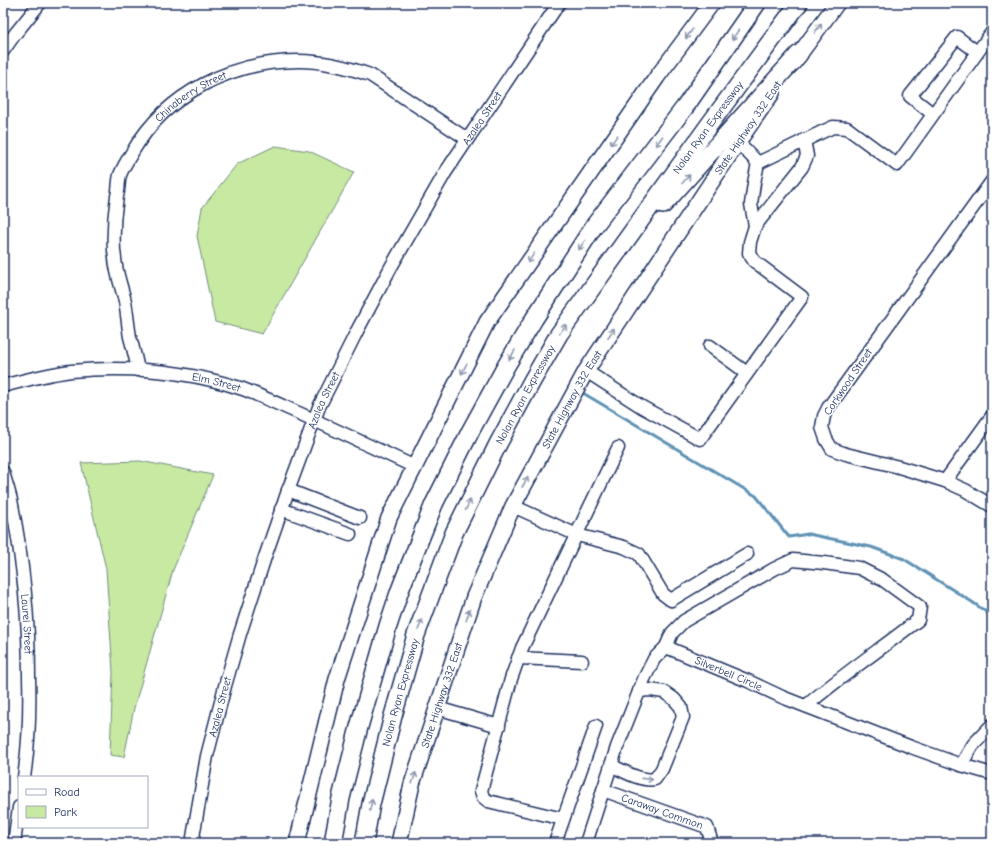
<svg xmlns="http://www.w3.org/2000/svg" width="995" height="846" font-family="'Comic Neue',sans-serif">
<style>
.green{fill:#c8e9a1;stroke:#728c80}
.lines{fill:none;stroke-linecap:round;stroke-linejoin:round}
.stream{stroke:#5f92b4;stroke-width:3}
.minor-casing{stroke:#1b2f5e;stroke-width:15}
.major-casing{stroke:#1b2f5e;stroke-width:18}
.highway-casing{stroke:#1b2f5e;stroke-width:20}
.minor{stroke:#fff;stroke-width:12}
.major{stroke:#fff;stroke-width:15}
.highway{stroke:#fff;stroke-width:17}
.oneway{stroke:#8d97ae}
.labels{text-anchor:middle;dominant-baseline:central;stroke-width:3;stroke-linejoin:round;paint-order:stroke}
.street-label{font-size:11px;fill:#1b2f5e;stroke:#fff}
</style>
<rect width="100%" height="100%" fill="#fff"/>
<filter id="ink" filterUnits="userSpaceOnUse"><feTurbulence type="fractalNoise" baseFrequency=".025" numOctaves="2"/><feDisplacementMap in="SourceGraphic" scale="8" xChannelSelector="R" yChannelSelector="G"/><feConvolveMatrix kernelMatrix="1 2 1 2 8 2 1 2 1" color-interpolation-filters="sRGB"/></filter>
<g filter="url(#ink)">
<path class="green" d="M275 146 309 151 354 172 262 334 215 322 197 236 202 208 237 164Z
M140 461 213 475 173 570 134 708 124 757 110 755 113 672 106 569 81 463Z"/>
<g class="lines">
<path class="stream" d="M583 393 756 496 789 537 808 534 871 547 904 559 972 602 992 616"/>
<g class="minor-casing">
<g id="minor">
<path d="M3 51 15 34 40 3"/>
<path d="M933 114 910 96 957 37 977 52"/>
<path d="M738 142 758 163"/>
<path d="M992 181 828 408 824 416 822 427 826 439 832 449 846 454 899 467 945 481 965 490 992 506"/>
<path d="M755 226 751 204 754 183 758 163 822 132 833 127 847 128 897 165 992 32"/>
<path d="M710 346 747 373"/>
<path id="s1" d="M138 370C136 359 133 348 130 337 128 325 127 313 125 301 122 289 118 278 116 266 115 261 115 256 114 251 113 232 114 215 117 196 119 190 118 182 120 175 123 167 128 159 133 151 167 93 232 61 299 61 323 61 347 67 370 75L467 139"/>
<path d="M586 371 642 407 700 439 802 297 754 261 749 253 750 242 755 226 802 167 807 156 804 140"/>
<path id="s2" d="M3 386C25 380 48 374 71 371 129 366 188 371 243 389 266 398 289 409 312 419 346 435 380 451 415 467"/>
<path id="s3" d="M3 472C6 483 10 494 12 505 23 561 29 620 29 677 30 710 29 744 24 777"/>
<path d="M945 481 992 416"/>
<path d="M288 490 360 518"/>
<path d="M513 506 577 535 624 547 639 554 663 594 671 600 747 554"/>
<path d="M281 509 350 534"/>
<path id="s4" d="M666 647 748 681 782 697 911 747 961 765 992 774"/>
<path d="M518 658 582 661"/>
<path d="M437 708 499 726"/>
<path d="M611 765C623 771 642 782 655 779L662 769 683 717 681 707 674 699 664 692 650 690 639 691"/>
<path d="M961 765 973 745 992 725"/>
<path id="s5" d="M603 790 707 827 712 843"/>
<path d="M563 819 488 801 483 797 481 791 511 679 522 648 618 448"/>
<path d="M14 843 19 807"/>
<path id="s6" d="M192 843 207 756 225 686 240 634 265 557 289 488 319 407 357 331 391 267 445 173 559 3"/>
<path d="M555 843 596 726"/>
<path d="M586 843 617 747 644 679 654 659 666 647 672 633 684 621 774 569 793 560 824 563 859 568 883 580 920 607 918 620C881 649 842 675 806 706"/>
</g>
</g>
<g class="major-casing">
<g id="major">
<path d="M793 63 837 3"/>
<path d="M297 843 337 679 389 518 487 322 657 77 712 3"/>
<path id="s7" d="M399 843 412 784 474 597 513 506 586 371 738 142 772 93"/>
</g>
</g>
<g class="highway-casing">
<g id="highway">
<path d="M663 205 799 54"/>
<path d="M333 843 341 798 359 727 388 626 400 590 420 539 434 504 471 430 506 366 534 319 594 226 685 107 757 3"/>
<path id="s8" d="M364 843 371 804 393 716 416 635 454 533 498 444 532 381 559 334 604 271 709 125 799 3"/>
</g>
</g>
<use href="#minor" class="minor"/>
<use href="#major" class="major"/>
<use href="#highway" class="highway"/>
</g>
<defs><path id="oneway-shaft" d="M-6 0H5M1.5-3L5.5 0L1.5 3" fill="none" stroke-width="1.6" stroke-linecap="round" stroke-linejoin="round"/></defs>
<g class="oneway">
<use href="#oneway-shaft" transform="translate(818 28) rotate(-53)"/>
<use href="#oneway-shaft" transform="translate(689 34) rotate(127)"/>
<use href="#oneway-shaft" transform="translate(735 35) rotate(125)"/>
<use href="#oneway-shaft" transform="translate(614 140) rotate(125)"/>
<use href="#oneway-shaft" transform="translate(659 141) rotate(127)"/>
<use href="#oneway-shaft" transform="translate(686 179) rotate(-48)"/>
<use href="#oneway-shaft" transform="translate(582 245) rotate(123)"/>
<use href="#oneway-shaft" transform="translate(531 258) rotate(125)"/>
<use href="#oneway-shaft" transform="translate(563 329) rotate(-55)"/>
<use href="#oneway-shaft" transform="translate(611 333) rotate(-56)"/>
<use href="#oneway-shaft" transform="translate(512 355) rotate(121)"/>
<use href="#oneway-shaft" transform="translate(464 369) rotate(117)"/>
<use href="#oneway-shaft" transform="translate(525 482) rotate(-61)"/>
<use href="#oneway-shaft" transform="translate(468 505) rotate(-64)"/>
<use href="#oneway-shaft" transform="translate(468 615) rotate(-72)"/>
<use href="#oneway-shaft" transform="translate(420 625) rotate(-70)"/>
<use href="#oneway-shaft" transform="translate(414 778) rotate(-72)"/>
<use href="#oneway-shaft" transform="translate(647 779) rotate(6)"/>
<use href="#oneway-shaft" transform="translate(371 805) rotate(-78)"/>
</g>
</g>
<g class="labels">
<g class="street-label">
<text stroke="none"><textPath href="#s1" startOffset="306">Chinaberry Street</textPath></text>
<text stroke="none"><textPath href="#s6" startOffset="787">Azalea Street</textPath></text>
<text stroke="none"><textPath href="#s8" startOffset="803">Nolan Ryan Expressway</textPath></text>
<text transform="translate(748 128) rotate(-56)">State Highway 332 East</text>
<text transform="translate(848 382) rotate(-56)">Corkwood Street</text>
<text stroke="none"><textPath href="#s2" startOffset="216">Elm Street</textPath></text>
<text stroke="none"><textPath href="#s8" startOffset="479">Nolan Ryan Expressway</textPath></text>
<text stroke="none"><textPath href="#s7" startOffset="478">State Highway 332 East</textPath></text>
<text stroke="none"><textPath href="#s6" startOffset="463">Azalea Street</textPath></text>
<text stroke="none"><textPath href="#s3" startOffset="154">Laurel Street</textPath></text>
<text stroke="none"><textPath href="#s4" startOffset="68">Silverbell Circle</textPath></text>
<text stroke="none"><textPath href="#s8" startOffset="155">Nolan Ryan Expressway</textPath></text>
<text stroke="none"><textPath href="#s7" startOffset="154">State Highway 332 East</textPath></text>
<text stroke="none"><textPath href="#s6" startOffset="139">Azalea Street</textPath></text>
<text stroke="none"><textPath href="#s5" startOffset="63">Caraway Common</textPath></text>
</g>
</g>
<rect width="995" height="846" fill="none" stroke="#fff" stroke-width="16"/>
<rect x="8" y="8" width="979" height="830" fill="none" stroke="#1b2f5e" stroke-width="1.5" filter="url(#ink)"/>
<rect x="18" y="776" width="130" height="52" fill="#ffffff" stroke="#a4acbf"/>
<rect x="26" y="789" width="20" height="6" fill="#ffffff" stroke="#a4acbf"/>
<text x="54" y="796" font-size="12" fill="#1b2f5e">Road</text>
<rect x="26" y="806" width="20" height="12" fill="#c8e9a1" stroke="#a4acbf"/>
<text x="54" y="816" font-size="12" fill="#1b2f5e">Park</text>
</svg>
